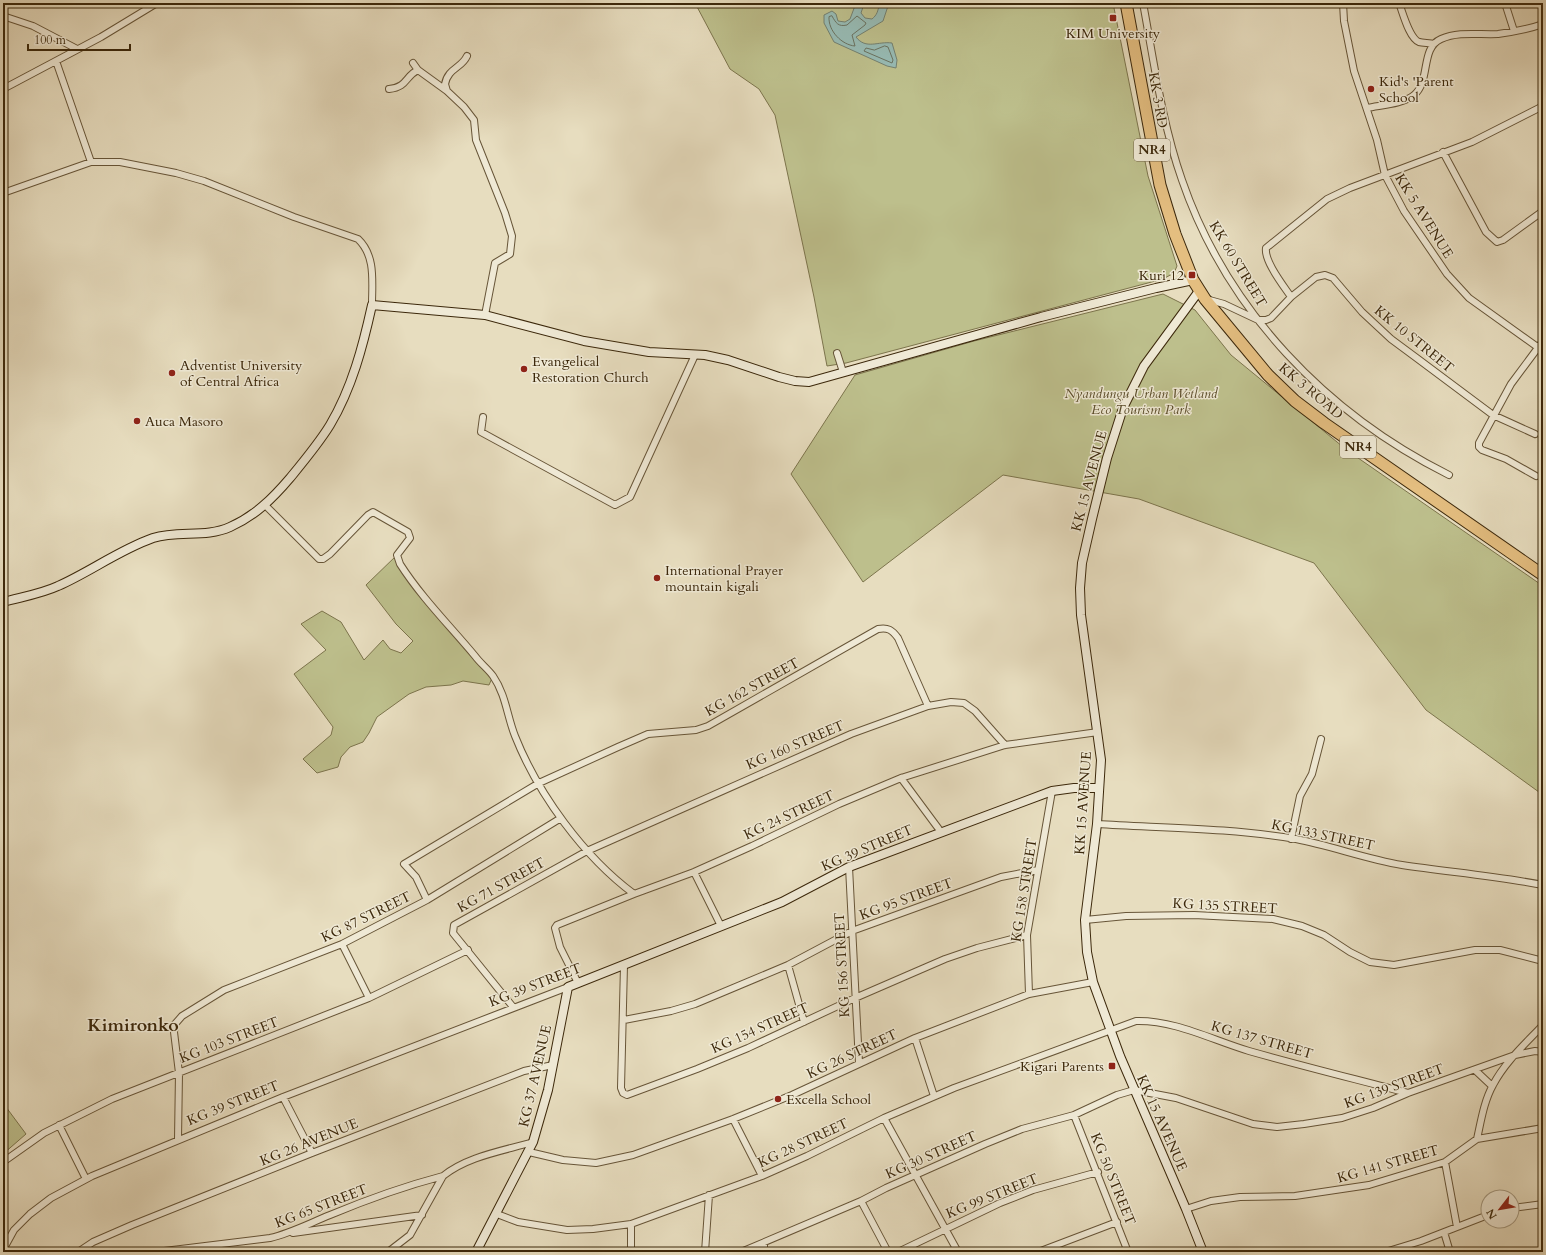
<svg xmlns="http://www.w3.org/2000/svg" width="1546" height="1255" font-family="Cardo,serif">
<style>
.green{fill:#bdbf8c;stroke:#7c744c}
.water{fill:#97bbb4;stroke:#738070}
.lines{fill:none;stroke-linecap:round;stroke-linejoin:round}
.shore{stroke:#6a7260;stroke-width:1}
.street-casing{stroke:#675538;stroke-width:8}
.secondary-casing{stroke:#3c280b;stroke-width:10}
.highway-casing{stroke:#3c280b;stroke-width:13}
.street{stroke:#efe9d5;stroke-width:6}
.secondary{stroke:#efe9d5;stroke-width:8}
.highway{stroke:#e4be80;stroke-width:11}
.poi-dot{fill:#8f2418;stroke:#efe9d5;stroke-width:1.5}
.labels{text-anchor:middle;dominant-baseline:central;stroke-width:3;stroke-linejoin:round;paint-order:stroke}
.shield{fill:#efe9d5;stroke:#726248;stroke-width:1}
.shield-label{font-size:13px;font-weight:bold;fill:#3c280b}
.poi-label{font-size:14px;fill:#3c280b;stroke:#efe9d5;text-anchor:start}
.street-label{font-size:14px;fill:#3c280b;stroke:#efe9d5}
.park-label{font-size:14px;font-style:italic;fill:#5c4e2b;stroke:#efe9d5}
.district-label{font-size:18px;font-weight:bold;fill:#3c280b;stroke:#efe9d5}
</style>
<rect width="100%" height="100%" fill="#e7ddbf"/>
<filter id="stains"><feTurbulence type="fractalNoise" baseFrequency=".005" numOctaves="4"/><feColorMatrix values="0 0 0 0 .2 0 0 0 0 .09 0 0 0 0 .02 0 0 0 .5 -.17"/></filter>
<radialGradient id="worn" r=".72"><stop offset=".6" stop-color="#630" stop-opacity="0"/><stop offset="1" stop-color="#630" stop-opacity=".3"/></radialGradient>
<path class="green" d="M695 3H1113L1148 176 1177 266 1174 273 1163 279 846 363 827 366 814 297 775 115 759 89 730 69Z
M1163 294 1195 310 1231 355 1348 451 1543 586V795L1426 710 1314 563 1139 499 1003 475 863 582 791 474 855 375 974 341Z
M397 555 400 564 493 676 489 685 463 681 451 685 426 687 409 694 377 717 369 733 363 742 350 747 341 757 338 767 317 773 303 759 331 735 333 727 294 674 326 650 301 624 322 611 341 622 364 660 383 640 390 649 401 653 413 641 396 624 366 585Z
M3 1103 26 1134 3 1154Z"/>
<path class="water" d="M856 3H869L863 7 861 13 865 18 872 19C877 15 878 11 879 5L877 3H889L883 21 856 37C866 50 878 41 892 43L897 60 896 68 887 66 834 42 824 23V15L832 11 836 14 838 21 845 22 850 19Z"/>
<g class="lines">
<path class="shore" d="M832 16C836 23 838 27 847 25L857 16 866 23 865 25 852 35 855 46C842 45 828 31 829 17Z
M885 46 888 47 893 60 892 63 864 51 866 48 874 50Z"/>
<g class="street-casing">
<path id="street" d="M1143 3C1154 62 1162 123 1182 180 1227 311 1327 414 1449 475
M1343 3 1344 21 1354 71 1377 140 1385 175 1404 211 1447 274 1469 298 1543 351
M1399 3C1403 13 1409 38 1419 42 1423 43 1430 43 1434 44
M1505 3 1514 31
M3 16 33 26 77 49
M467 56C462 68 448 68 445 84L447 91 464 107 474 120 476 140 505 213 512 236 510 254 495 263 485 315
M56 61 91 162
M413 63 418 70
M3 89 101 37 157 3
M389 89C408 87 405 76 418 70L447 91
M1367 108C1381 105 1403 104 1414 95 1431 81 1420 48 1441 39 1459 31 1479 35 1498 34 1513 32 1529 29 1543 24
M1443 152 1486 232 1497 242 1503 240 1543 211
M3 193 91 162H120L176 173 204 181 294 217 358 239C376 256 372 282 372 305
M1291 297C1283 285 1264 261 1266 248L1327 199 1350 188 1472 142 1543 106
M1206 299 1224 304 1258 320H1266L1271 318 1291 297 1316 277 1325 275 1333 278 1362 312 1391 339 1418 359 1493 415 1535 434
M837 353 843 372
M483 417 481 432 615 505 630 497 695 355
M1536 476 1506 459 1482 450 1479 447V443L1511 384 1543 341
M265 505 319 559H323L330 554 368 515 373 512 408 532 410 538 397 555 400 564C421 597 450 626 475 656 480 663 488 669 493 676 506 695 507 716 515 736 538 794 584 857 634 894L694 872 752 846 839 804 901 778 1005 745 1098 732
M901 778 941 832
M1097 824C1163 828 1230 828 1296 839 1332 846 1366 859 1402 865 1449 872 1496 876 1543 885
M1291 839 1300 796 1312 774 1321 739
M849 867 859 1063
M694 872 721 926
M427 900 416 877 404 864 539 783 618 747 648 734 696 730 708 726 878 629C888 627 892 630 898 638L928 706
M1085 920 1126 916 1194 915 1273 919 1302 926 1324 935 1350 952 1370 962 1394 965 1475 950H1500L1543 961
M342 944 369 998
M624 965 621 1088 623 1093 627 1095 697 1069 748 1048 855 998 945 959 977 948 1027 935
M788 965 804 1022
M578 983 560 947 555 928 557 925 634 894
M1029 994 1027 935 1052 791
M513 1007 453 933 454 925 587 851 851 734 928 706 951 702 964 703 975 711 1005 745
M624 1020 671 1011 695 1004 788 965 852 931 1001 877 1038 870
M915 1038 934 1096
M1475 1070 1492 1086
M283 1097 312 1153
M1074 1115 1128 1252
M884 1118 958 1252
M733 1119 762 1176
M59 1125 86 1179
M178 1139 179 1073 174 1032 175 1024 182 1016 224 990 342 944 427 900 561 818
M1477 1139C1481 1121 1484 1101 1493 1085 1505 1062 1525 1044 1543 1025
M529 1152 563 1160 596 1163 633 1155 733 1119 792 1095 915 1038 1029 994 1093 982
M3 1162 44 1133 112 1099 369 998 468 950
M1445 1162 1457 1227
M861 1201 888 1252
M1512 1208 1543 1204
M1186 1209 1211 1201 1240 1197 1295 1196 1369 1185 1445 1162 1477 1139 1543 1128
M497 1214 518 1222 567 1230 593 1229 631 1224 762 1176 807 1156 884 1118 954 1088 1136 1021C1175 1020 1212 1040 1249 1051 1302 1066 1355 1079 1408 1093
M1444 1232 1450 1252
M293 1233 422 1215
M764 1243V1252
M3 1250 14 1230 30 1214 51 1198 92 1176 283 1097 568 987
M78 1252 93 1242 132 1225 312 1153 524 1071 553 1065
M156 1252 270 1238C291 1233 310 1223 330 1215 366 1200 405 1186 443 1176
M388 1252 410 1235 443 1176C468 1156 503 1151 533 1142
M631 1252V1224
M705 1252 709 1195
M741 1252 861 1201 886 1188 985 1144 1022 1129 1074 1115 1117 1095 1134 1090 1176 1098 1253 1124 1277 1127 1304 1124 1342 1118 1373 1108 1408 1093 1515 1055 1535 1051 1543 1052
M898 1252 1000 1203 1033 1190 1098 1172
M1038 1252 1117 1222
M1385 1252 1421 1241 1488 1215"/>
</g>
<g class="secondary-casing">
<path id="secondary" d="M1199 291 1144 366 1123 408 1107 458 1092 519 1082 563 1080 588 1081 615 1101 760 1097 824 1085 920 1087 952 1093 982 1120 1056 1186 1209 1203 1252
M3 602C21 597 41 594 58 586 90 572 119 550 153 538 178 530 206 538 230 527 255 516 273 498 290 478 304 461 319 443 330 425 352 388 363 346 372 305L485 315 584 341 649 352 705 355 728 360 779 377 795 381 809 382 1041 317 1156 288 1193 280
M476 1252 533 1142 548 1090 568 987 782 902 849 867 1052 791 1074 788H1099"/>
</g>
<g class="highway-casing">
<path id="highway" d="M1126 3 1160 185 1175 234 1193 280 1205 299 1268 375 1295 401 1324 423 1543 575"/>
</g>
<use href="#street" class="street"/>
<use href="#secondary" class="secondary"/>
<use href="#highway" class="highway"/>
</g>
<g class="poi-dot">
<rect x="1109" y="14" width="8" height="8" rx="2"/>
<circle cx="1371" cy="89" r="4"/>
<rect x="1188" y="271" width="8" height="8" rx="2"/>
<circle cx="524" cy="369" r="4"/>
<circle cx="172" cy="373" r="4"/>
<circle cx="137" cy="421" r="4"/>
<circle cx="657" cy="578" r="4"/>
<rect x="1108" y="1062" width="8" height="8" rx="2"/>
<circle cx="778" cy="1099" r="4"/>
</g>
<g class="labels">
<g class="shield">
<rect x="1134" y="139" width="36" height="22" rx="3"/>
<rect x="1340" y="436" width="36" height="22" rx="3"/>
</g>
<g class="shield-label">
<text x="1152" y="150">NR4</text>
<text x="1358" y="447">NR4</text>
</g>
<g class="poi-label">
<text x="1113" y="33" text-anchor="middle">KIM University</text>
<text x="1379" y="81">Kid's 'Parent<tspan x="1379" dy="16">School</tspan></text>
<text x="1184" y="275" text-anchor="end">Kuri 12</text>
<text x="532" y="361">Evangelical<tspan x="532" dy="16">Restoration Church</tspan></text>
<text x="180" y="365">Adventist University<tspan x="180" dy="16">of Central Africa</tspan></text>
<text x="145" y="421">Auca Masoro</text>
<text x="665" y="570">International Prayer<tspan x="665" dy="16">mountain kigali</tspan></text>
<text x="1104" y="1066" text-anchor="end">Kigari Parents</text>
<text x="786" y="1099">Excella School</text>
</g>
<g class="street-label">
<text transform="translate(1158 100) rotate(80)">KK 3 RD</text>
<text transform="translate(1424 216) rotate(58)">KK 5 AVENUE</text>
<text transform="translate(1238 264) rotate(59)">KK 60 STREET</text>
<text transform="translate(1414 339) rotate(39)">KK 10 STREET</text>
<text transform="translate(1311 391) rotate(40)">KK 3 ROAD</text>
<text transform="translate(1089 481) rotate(-75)">KK 15 AVENUE</text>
<text transform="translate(752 687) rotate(-29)">KG 162 STREET</text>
<text transform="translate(795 745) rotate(-23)">KG 160 STREET</text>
<text transform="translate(1083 803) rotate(-86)">KK 15 AVENUE</text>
<text transform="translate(789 815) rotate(-25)">KG 24 STREET</text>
<text transform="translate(1323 835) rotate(12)">KG 133 STREET</text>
<text transform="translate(867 848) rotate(-23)">KG 39 STREET</text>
<text transform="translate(501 885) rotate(-29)">KG 71 STREET</text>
<text transform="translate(1024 890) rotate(-81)">KG 158 STREET</text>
<text transform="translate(906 899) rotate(-20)">KG 95 STREET</text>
<text transform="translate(1225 906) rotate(3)">KG 135 STREET</text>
<text transform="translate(366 917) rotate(-26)">KG 87 STREET</text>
<text transform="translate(842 965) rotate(-93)">KG 156 STREET</text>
<text transform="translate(535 985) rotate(-21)">KG 39 STREET</text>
<text transform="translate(760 1028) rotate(-24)">KG 154 STREET</text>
<text transform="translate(229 1040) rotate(-21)">KG 103 STREET</text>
<text transform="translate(1262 1040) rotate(16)">KG 137 STREET</text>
<text transform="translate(852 1054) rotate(-25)">KG 26 STREET</text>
<text transform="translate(535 1076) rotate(-77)">KG 37 AVENUE</text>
<text transform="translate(1394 1086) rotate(-20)">KG 139 STREET</text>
<text transform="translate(233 1103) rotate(-22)">KG 39 STREET</text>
<text transform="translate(1162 1123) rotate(66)">KK 15 AVENUE</text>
<text transform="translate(309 1142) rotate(-22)">KG 26 AVENUE</text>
<text transform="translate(803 1143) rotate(-25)">KG 28 STREET</text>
<text transform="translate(931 1155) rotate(-24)">KG 30 STREET</text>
<text transform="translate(1388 1164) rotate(-16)">KG 141 STREET</text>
<text transform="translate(1113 1179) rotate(68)">KG 50 STREET</text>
<text transform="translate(992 1196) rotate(-22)">KG 99 STREET</text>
<text transform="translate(321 1206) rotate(-21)">KG 65 STREET</text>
</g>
<g class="park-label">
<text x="1141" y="393">Nyandungu Urban Wetland<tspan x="1141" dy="16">Eco Tourism Park</tspan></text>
</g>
<g class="district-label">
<text x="133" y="1025">Kimironko</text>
</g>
</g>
<rect width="1546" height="1255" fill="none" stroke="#e7ddbf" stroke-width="16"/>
<rect x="4" y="4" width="1538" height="1247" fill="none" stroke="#3c280b" stroke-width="2"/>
<rect x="8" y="8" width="1530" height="1239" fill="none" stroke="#3c280b"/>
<g transform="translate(1500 1209) rotate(239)"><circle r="19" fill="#efe9d5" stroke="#a79c84"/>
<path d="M0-3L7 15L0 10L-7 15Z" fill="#8f2418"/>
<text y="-6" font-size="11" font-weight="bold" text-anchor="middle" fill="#3c280b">N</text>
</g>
<path d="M28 44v6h102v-6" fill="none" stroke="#3c280b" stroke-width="2"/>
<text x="34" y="44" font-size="12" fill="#3c280b" stroke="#efe9d5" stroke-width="3" paint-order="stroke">100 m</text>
<rect width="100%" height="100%" filter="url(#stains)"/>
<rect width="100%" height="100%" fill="url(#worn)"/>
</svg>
